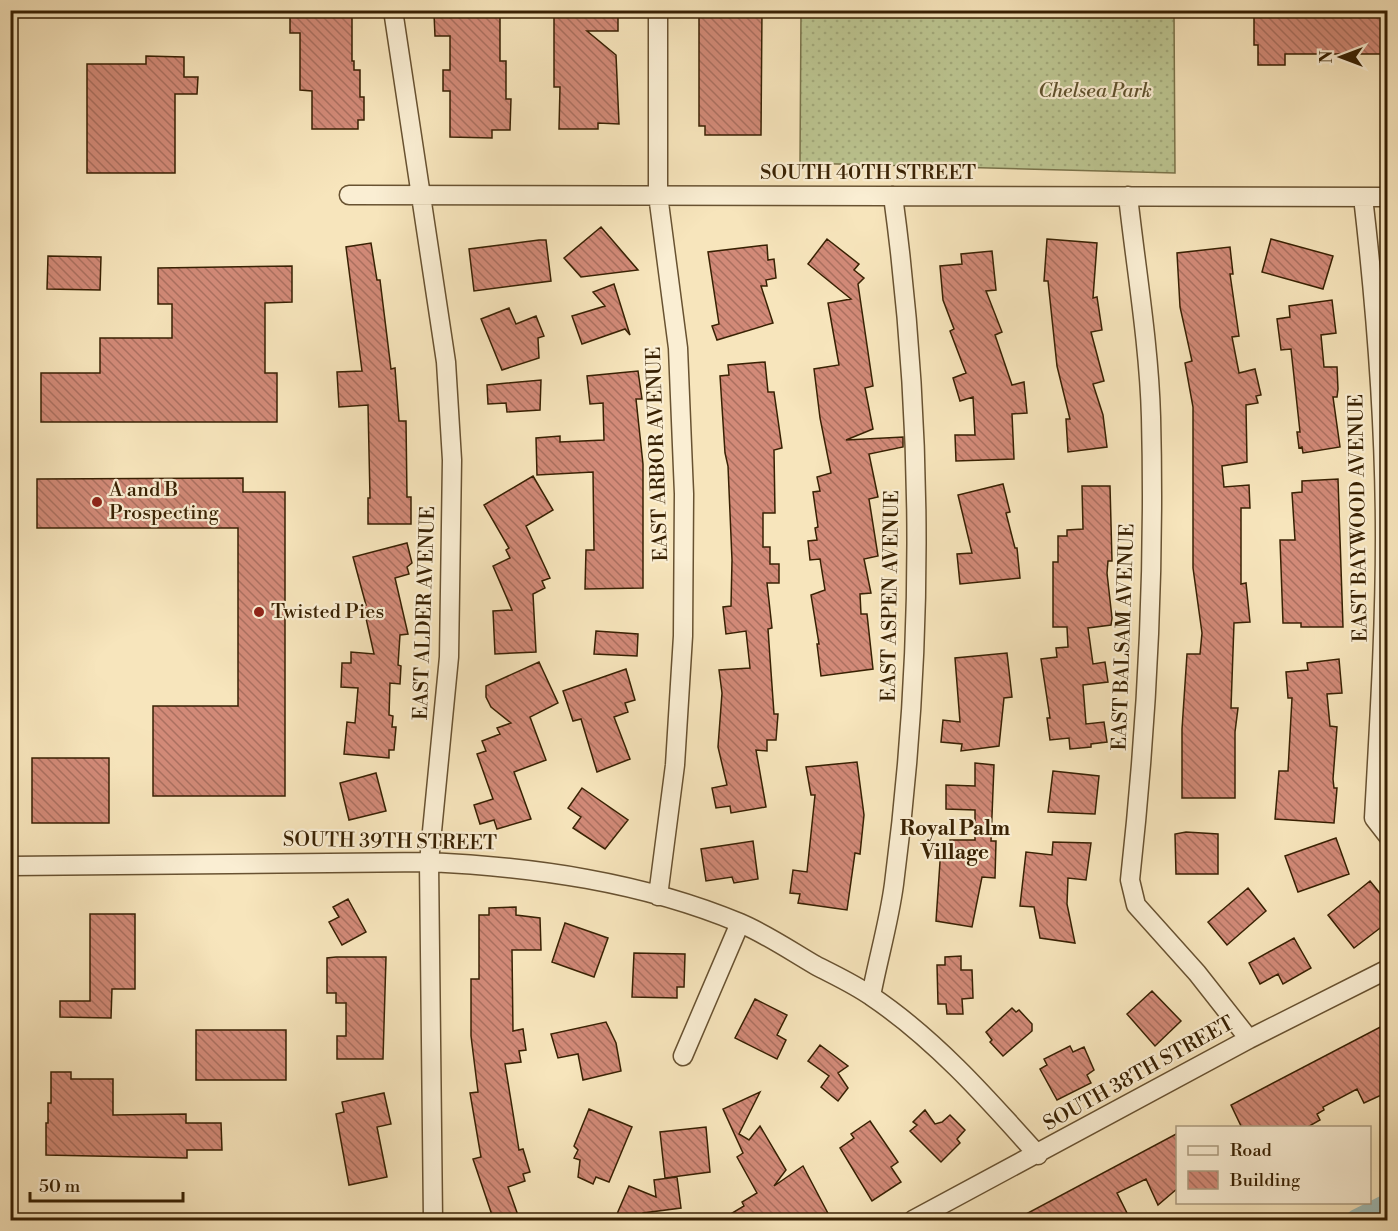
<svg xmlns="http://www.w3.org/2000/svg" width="1398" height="1231" font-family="'Libre Bodoni',serif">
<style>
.grass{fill:url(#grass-dots);stroke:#7a734a;stroke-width:1.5}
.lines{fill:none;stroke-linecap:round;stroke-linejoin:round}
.canal{stroke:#9fbdb8;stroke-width:21}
.building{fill:url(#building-back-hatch);stroke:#382103;stroke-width:1.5}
.minor-casing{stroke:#685231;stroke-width:21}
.minor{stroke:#faeed3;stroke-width:18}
.poi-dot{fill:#8f2418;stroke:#faeed3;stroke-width:2}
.labels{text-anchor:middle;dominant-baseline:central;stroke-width:4.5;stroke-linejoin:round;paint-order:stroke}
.park-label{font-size:20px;font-style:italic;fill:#60522e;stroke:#faeed3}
.street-label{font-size:20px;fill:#382103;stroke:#faeed3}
.poi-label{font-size:20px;fill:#382103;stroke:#faeed3;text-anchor:start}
.neighbourhood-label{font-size:21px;font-weight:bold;fill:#382103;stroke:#faeed3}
</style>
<defs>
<pattern id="grass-dots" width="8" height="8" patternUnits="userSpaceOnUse" patternTransform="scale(1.5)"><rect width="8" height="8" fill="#bcc591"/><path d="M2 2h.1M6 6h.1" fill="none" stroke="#a2a97b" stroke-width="1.8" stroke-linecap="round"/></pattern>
<pattern id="building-back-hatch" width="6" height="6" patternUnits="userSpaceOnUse" patternTransform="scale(1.5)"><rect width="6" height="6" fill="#d28a78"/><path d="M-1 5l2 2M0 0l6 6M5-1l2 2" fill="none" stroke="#ab7060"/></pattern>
</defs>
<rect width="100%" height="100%" fill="#f7e5bc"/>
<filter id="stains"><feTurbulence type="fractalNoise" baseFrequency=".00333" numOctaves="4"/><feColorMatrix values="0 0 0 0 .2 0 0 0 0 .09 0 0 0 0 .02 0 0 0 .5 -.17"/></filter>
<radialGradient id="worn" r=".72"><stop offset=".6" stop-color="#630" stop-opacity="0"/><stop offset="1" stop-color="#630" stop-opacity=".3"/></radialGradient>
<path class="grass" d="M801 11H1174L1175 173 800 163Z"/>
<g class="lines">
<path class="canal" d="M1356 1220 1388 1204"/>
</g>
<path class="building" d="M290 10 352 12V61H354V70H360V97H364V120H358V129H312V91L300 90V33H290Z
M437 10H500V61H506V99H511L510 130H492V138L450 137V91H443V70H450V36H435L434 14Z
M554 10H618V31H587L616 55 619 124 598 123V129H559L560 87H554Z
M699 10H762L761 135H705V126H699Z
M1254 10H1388V54H1285V65H1258V45H1254Z
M146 56 184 57V77H198L197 94H175V173H87V64H146Z
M601 227 638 270 581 277 564 258Z
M827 239 859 264 854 270 864 278 858 284 873 386 865 388 873 429 846 440 903 437V447L869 454 878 497 869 499 878 556 864 559 871 593 860 594 861 614H867L873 669 821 676 817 644H819L811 595 825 590 820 559 810 560 808 541 817 540 815 528 818 527 813 492 820 491 817 477 831 473 820 418 814 369 839 365 828 303 851 299 808 264Z
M1047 239 1097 243 1093 298 1097 297 1102 330 1091 332 1104 381 1093 384 1103 415 1107 447 1068 452 1066 419H1070L1057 366 1048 281H1044Z
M1271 239 1333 256 1323 289 1262 272Z
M539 240H546L551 281 474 291 469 249Z
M371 243 377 280H380L391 369 395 368 399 421H406L407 497H411V524H368V498H370L368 405 339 407 337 372 362 371 346 247Z
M767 245 768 260 774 259 776 278 766 280 767 286H761L773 323 717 340 712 326 719 324 708 252Z
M1230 247 1233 274H1230L1239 336 1232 337 1239 373 1255 369 1261 395 1256 396 1258 403 1246 405 1247 462 1222 466 1224 487 1249 485 1250 508H1241V584L1246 583 1250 622 1234 623 1231 708H1238L1235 732V798H1182V729L1187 654H1200L1202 633 1193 568V407L1185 363 1192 361 1180 307 1177 253Z
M992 251 996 290 986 291 1002 332 995 335 1012 385 1024 382 1027 413 1012 414 1014 459 956 461 955 435H975L973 397 960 401 953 378 966 373 950 331 954 329 943 300 940 266 962 264 961 254Z
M48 256 101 257 100 290 47 289Z
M292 266V302L265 303V373H277V422H41V373H100V338H172V304H158V268Z
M614 284 630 335 625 329 582 344 572 316 605 306 593 292Z
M1332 300 1336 333 1321 335 1324 367H1337L1338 389 1337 397H1333L1340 447 1303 453 1302 447 1299 448 1297 432H1300L1291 349 1281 350 1277 319 1290 317 1289 306Z
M509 308 516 324 536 316 544 336 538 338 539 358 502 370 481 319Z
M765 362 768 392H774L782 448 774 450 775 513H763V547H770V564H779V583H767L772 628 768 629 774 714H778L776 740H767V751L756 750 766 807 731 813 730 806 716 808 712 788 727 785 718 747 722 693 719 670 750 668 746 631 726 634 723 607 731 606 732 560 728 466 725 453 720 376 729 375 728 365Z
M638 371 642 399H636L643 464V588L585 589 586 550H594L593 472 537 475 536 438 560 436V442L604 440 603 403 590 404 587 376Z
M541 380 540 410 507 412 506 403 488 404 487 385Z
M533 476 553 510 526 526 550 578 542 581 545 588 533 594 536 652 495 654 493 611 512 610 493 566 510 558 506 550 509 548 484 505Z
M243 478V492H285V796H153V706H238V528H37V479Z
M1338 479 1343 627H1301V623H1283L1280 540H1295L1292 493 1302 492V481Z
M1003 484 1010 512 1006 513 1015 548H1017L1020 578 960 584 957 554 972 553 958 495Z
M1082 486H1110L1112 561H1108L1107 573 1112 618 1111 625 1088 628 1093 664 1105 662 1108 682 1083 685 1086 724 1104 722 1107 742 1091 744V747L1070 749 1069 738 1050 740 1047 718H1050L1041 659 1057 657 1056 648 1068 647 1067 627H1053V562H1058V536H1067V530L1083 529Z
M407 543 412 563 407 567 409 574 395 578 408 634 400 635 398 665 401 666 400 684 390 683 389 715 393 716 392 727H396L394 750H389V758L344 754 347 722 355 723 358 688 341 687 342 663H351V652L374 654 363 605H366L353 557Z
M596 631 638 634 637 656 594 654Z
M1007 653 1012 697 1004 698 999 746 961 751 962 744 941 742 943 720 960 722 955 658Z
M1339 659 1342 693 1327 694 1330 726 1337 727 1333 779 1334 788H1337L1334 823 1275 819 1279 771H1288L1292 698H1288L1286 672 1308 670 1307 663Z
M539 662 558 703 530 717 546 760 514 772 531 819 497 829 494 820 480 824 474 805 493 799 477 754 486 751 482 741 500 734 497 728 511 723 491 707 486 697V686Z
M626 669 635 700 625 703 628 712 614 717 630 759 597 772 581 719 573 721 563 691Z
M32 758H109V823H32Z
M857 762 864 815 860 854 855 853 847 910 798 903 800 894 790 893 793 870 807 872 815 795H811L806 767Z
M975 763 994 765 991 841H996L995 878 982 877 972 927 936 921 941 847 950 848V840H975V810L946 809V785L975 786Z
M1053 771 1099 776 1095 814 1048 812Z
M376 773 386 811 349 820 340 783Z
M582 788 628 820 605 849 573 828 581 817 568 808Z
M1186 832 1218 834V874H1176L1175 834Z
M1336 838 1349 874 1298 892 1285 856Z
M753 841 758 879 734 883 732 877 706 881 701 849Z
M1053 842 1091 843 1086 880 1068 878 1067 904 1075 943 1040 938 1034 907 1020 906 1026 852 1052 855Z
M1370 881 1388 903V922L1354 948 1328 915Z
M1248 888 1266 911 1227 945 1208 922Z
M348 899 366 932 342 945 329 922 339 917 333 907Z
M516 907V915L540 918 541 950H512L513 1031 523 1029 526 1050 519 1051 521 1062 505 1064 519 1150 523 1149 530 1172 523 1174 525 1181 508 1187 520 1221H494L473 1159 481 1157 470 1093 478 1092 471 1036V979H479V915H489V908Z
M90 914H135V989H112L111 1018 60 1017V1001H90Z
M565 923 608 938 594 977 552 962Z
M1294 938 1311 968 1283 984 1278 974 1260 984 1249 963Z
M634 953 685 954 684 987H677V998L632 997Z
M961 956V970H972L973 998 962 999 963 1014H947L946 1004H938L937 965H945V957Z
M336 957H386L383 1059H337V1036H346V1003H336V993H327V958Z
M1152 991 1181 1021 1155 1046 1127 1014Z
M755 999 787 1015 777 1035 786 1040 777 1059 735 1038Z
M1012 1008 1016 1012 1019 1010 1032 1024V1031L1003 1056 990 1042 992 1040 986 1032Z
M606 1022 616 1043 621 1071 583 1080 578 1054 558 1058 551 1034Z
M1388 1023V1092L1364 1103 1357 1089 1323 1107 1324 1110 1317 1114 1320 1120 1306 1128H1242L1231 1105Z
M196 1030H286V1080H196Z
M820 1045 848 1066 838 1073 848 1088 838 1101 821 1087 829 1076 808 1061Z
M1070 1046 1073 1052 1084 1047 1094 1070 1087 1075 1091 1083 1057 1100 1040 1069 1047 1065 1044 1059Z
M51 1072H71V1079H113V1115L186 1114V1123H221L222 1150H187V1158L46 1155V1123H48V1103H51Z
M760 1092 739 1134 749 1140 760 1126 786 1170 774 1186 803 1166 832 1221H719L744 1206 742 1202 757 1193 737 1157 743 1153 723 1109Z
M384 1093 391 1124 377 1127 387 1177 349 1185 336 1114 344 1112 342 1102Z
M589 1109 632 1127 609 1182 596 1177 593 1184 578 1177 580 1160 574 1158 578 1150 574 1146Z
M925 1110 935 1124 942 1122 950 1115 965 1130 957 1139 960 1143 941 1162 910 1131 917 1125 913 1122Z
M870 1121 898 1162 891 1167 901 1182 872 1201 840 1148 854 1138 851 1134Z
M706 1127 710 1172 665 1178 660 1132Z
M1178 1133V1188L1158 1205 1146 1179 1117 1193 1131 1221H1013Z
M677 1177 681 1208 643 1213 639 1221H614L629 1186 656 1197 654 1180Z"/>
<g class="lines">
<g class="minor-casing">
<path id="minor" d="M393 10 446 362 452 460 449 657 429 862 433 1220
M349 195 1388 197
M1128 196C1136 269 1149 344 1151 417 1155 572 1147 726 1130 880L1136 905 1197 973 1249 1039
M1363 197C1376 309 1385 423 1385 537 1385 631 1379 725 1374 818L1388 836
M10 866 429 862C534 867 642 882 740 923 766 934 791 951 815 965 834 975 854 984 871 996 935 1039 987 1098 1038 1155
M658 896 675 765 683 636 684 494 678 348 658 195V10
M871 996C878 959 889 922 894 884 924 656 924 424 893 196
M683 1056 740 923
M913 1220 1249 1039 1388 969"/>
</g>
<use href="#minor" class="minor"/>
</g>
<g class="poi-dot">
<circle cx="97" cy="502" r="6"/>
<circle cx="259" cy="612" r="6"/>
</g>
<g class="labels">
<g class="park-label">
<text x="1095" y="91">Chelsea Park</text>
</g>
<g class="street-label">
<text x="868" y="173">SOUTH 40TH STREET</text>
<text transform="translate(658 454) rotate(-92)">EAST ARBOR AVENUE</text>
<text transform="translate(1359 518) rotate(-91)">EAST BAYWOOD AVENUE</text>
<text transform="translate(891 596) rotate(-89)">EAST ASPEN AVENUE</text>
<text transform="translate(425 613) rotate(-88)">EAST ALDER AVENUE</text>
<text transform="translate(1124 637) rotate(-88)">EAST BALSAM AVENUE</text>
<text transform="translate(390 842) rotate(1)">SOUTH 39TH STREET</text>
<text transform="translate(1139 1074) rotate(-29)">SOUTH 38TH STREET</text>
</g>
<g class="poi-label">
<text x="109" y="490">A and B<tspan x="109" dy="23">Prospecting</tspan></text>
<text x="271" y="612">Twisted Pies</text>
</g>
<g class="neighbourhood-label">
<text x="955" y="829">Royal Palm<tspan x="955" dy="24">Village</tspan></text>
</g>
</g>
<rect width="1398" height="1231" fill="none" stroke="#f7e5bc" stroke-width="36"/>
<rect x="12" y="12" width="1374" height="1207" fill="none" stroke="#382103" stroke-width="3"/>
<rect x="18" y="18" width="1362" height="1195" fill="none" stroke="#382103" stroke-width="1.5"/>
<rect x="1176" y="1126" width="195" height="78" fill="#faeed3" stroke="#ac9c80" stroke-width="1.5"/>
<rect x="1188" y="1146" width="30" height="9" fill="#faeed3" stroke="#ac9c80" stroke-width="1.5"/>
<text x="1230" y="1156" font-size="18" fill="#382103">Road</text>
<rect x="1188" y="1171" width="30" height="18" fill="url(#building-back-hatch)" stroke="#ac9c80" stroke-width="1.5"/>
<text x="1230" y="1186" font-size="18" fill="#382103">Building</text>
<g transform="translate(1341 57) rotate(270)" stroke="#faeed3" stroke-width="4.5" paint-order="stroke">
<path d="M0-4.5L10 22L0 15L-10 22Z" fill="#382103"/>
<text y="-9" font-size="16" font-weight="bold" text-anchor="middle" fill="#382103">N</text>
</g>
<path d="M30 1192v9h153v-9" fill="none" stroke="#382103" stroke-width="3"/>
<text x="39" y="1192" font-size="18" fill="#382103" stroke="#faeed3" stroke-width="4.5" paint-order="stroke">50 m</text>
<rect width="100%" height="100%" filter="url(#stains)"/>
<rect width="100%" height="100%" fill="url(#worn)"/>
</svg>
